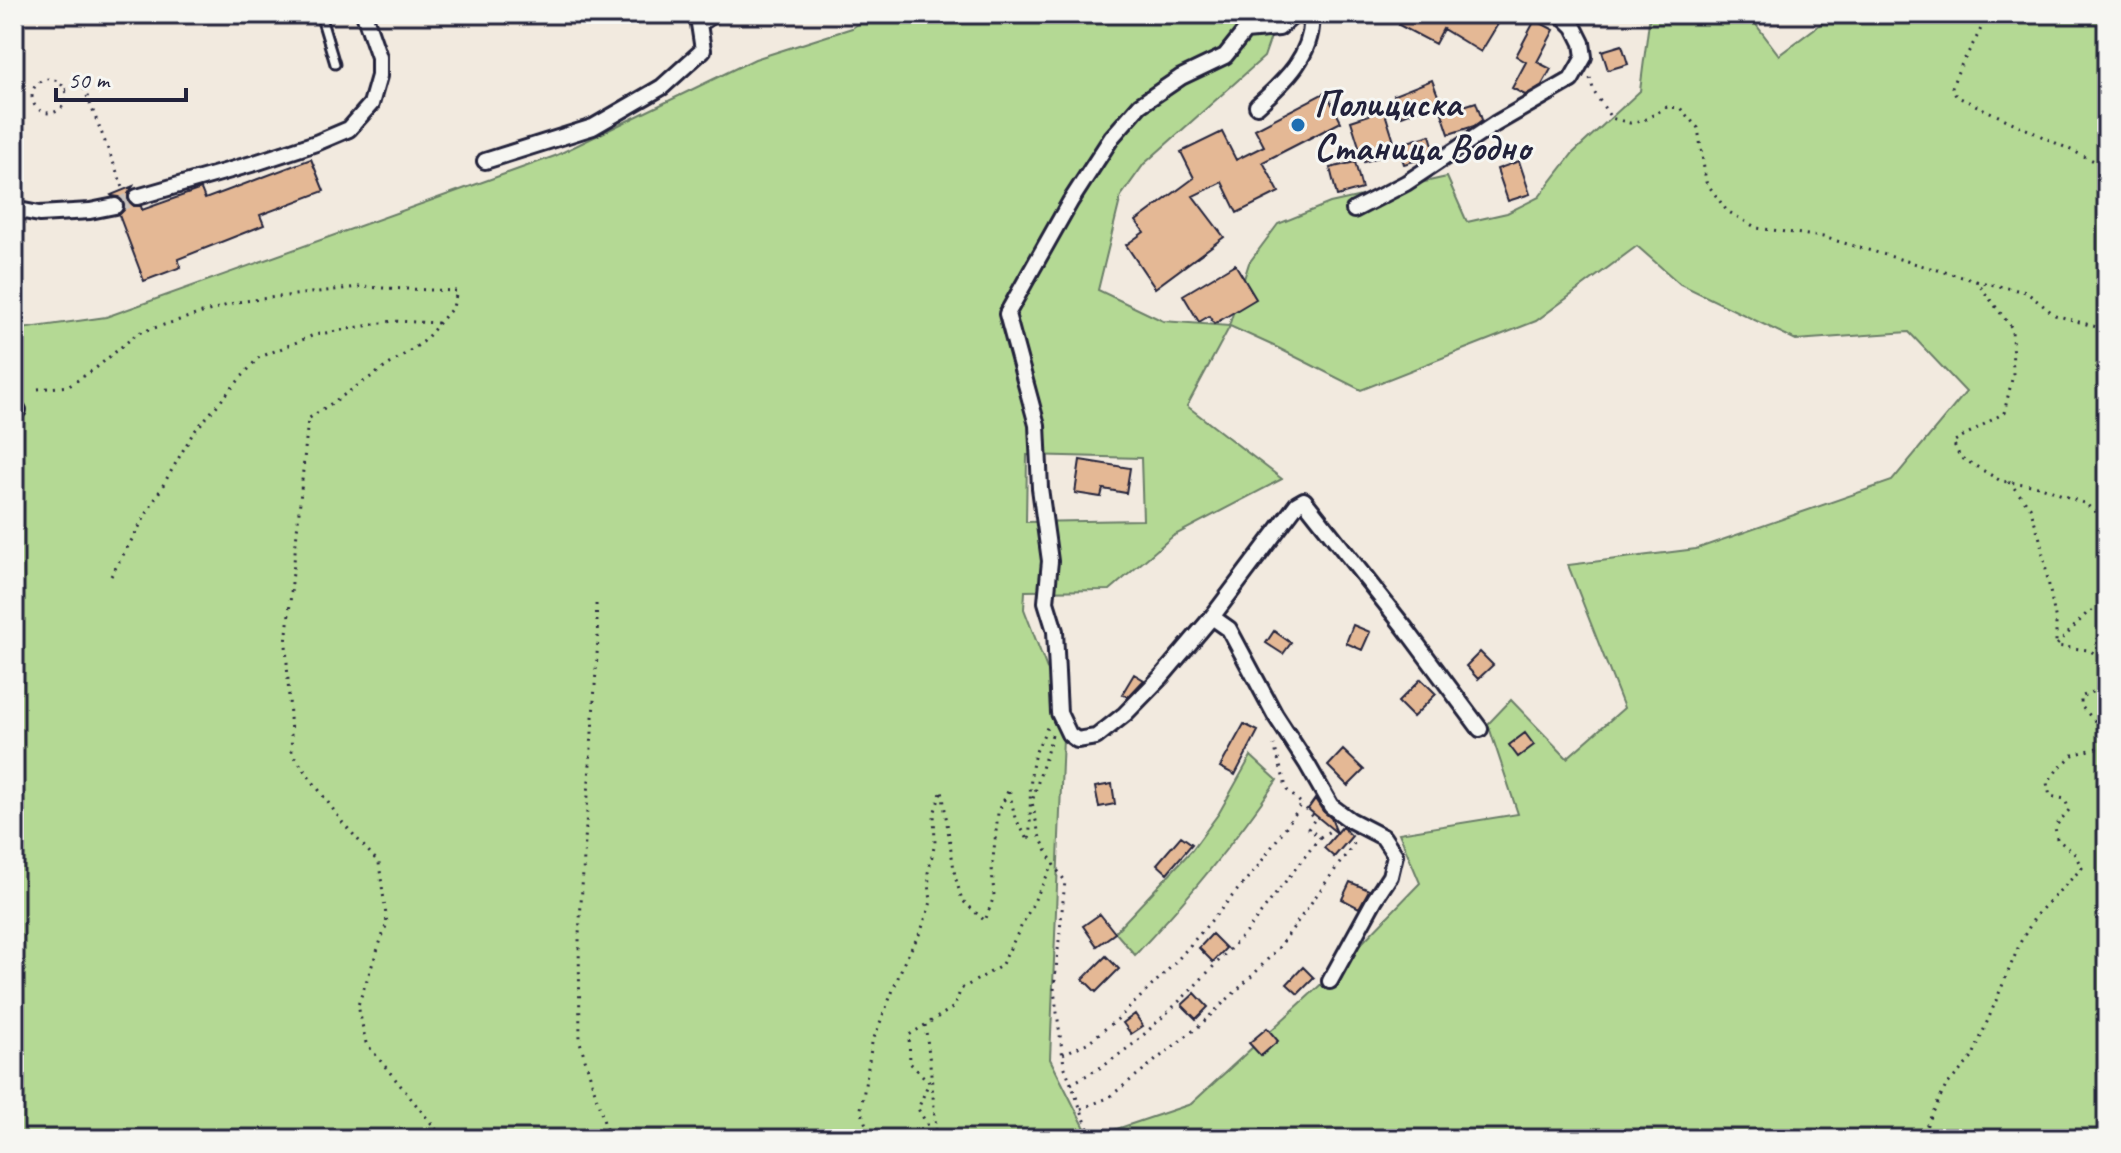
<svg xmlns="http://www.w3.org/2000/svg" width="2121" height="1153" font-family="Caveat,sans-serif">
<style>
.green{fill:#b4d994;stroke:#6b7e68;stroke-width:2;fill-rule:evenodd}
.building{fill:#e4b895;stroke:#22223b;stroke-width:2}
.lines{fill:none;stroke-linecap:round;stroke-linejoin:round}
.street-tunnel{stroke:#c8c2be;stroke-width:14;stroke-dasharray:14 7;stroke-linecap:butt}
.lane-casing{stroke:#22223b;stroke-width:13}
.street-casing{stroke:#22223b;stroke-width:20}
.path{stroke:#22223b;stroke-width:3;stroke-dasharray:2 6;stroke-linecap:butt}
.lane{stroke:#f6f6f2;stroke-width:7}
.street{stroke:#f6f6f2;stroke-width:14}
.poi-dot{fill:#1f6fb2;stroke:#f6f6f2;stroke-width:3}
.labels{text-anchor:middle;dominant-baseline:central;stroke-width:6;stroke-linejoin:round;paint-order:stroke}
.poi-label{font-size:38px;font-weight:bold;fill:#22223b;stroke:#f6f6f2;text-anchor:start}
</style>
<rect width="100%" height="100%" fill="#f2eadf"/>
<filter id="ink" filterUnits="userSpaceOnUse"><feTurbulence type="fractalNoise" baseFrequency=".0125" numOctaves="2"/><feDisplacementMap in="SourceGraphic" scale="16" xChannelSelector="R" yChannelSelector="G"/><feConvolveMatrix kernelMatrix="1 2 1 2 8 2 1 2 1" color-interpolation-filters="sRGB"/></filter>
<g filter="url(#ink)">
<path class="green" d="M872 14H1279L1264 57 1144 164 1121 196 1098 290 1163 321 1229 326 1249 263 1278 224 1330 203 1447 177 1467 222 1507 213 1539 197 1573 153 1640 91 1650 14H1748L1779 55 1834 14H2107V1139H14V330L106 317 555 156 755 59 852 28ZM1637 246 1680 284 1796 340 1909 332 1966 392 1892 481 1696 549 1568 565 1624 708 1567 758 1511 700 1488 724 1518 814 1399 833 1420 883 1329 977 1191 1104 1090 1138 1050 1059 1064 713 1024 609 1025 591 1110 590 1173 536 1282 479 1187 406 1230 326 1278 348 1361 390 1536 321ZM1027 455 1141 458 1143 520 1026 522Z
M1251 756 1277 780C1234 843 1187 900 1135 955L1115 932 1192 850 1219 813Z"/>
<path class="building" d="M1405 14H1504L1481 52 1443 29 1435 44 1399 25Z
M1535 20 1554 30 1537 62 1551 69 1542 85 1525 95 1512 88 1526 62 1516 56Z
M1622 45 1628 64 1608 70 1602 51Z
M1432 80 1440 101 1402 116 1394 95Z
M1326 92 1341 122 1263 162 1279 192 1237 213 1222 182 1193 196 1224 237 1155 288 1126 245 1144 232 1136 221 1194 178 1181 152 1222 132 1236 160 1264 146 1255 129Z
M1476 102 1482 120 1474 126 1449 134 1442 113Z
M1384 110 1397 151 1364 162 1351 121Z
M1430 135 1435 152 1427 157 1404 164 1398 145Z
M311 159 324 191 260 215 264 225 178 259 181 267 144 281 119 215 124 210 125 203 119 197 112 196 111 195 133 186 128 194V200L134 206H141L142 210 201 189 205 199Z
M1519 161 1530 194 1508 201 1497 169Z
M1355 162 1362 189 1337 196 1330 168Z
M1235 264 1256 299 1214 324 1209 316 1199 322 1183 295Z
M1080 460 1130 468 1126 493 1103 489 1101 497 1075 493Z
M1353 625 1370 632 1362 650 1346 643Z
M1274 631 1291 643 1283 654 1266 643Z
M1480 652 1493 665 1478 679 1466 666Z
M1134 674 1144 680 1128 697 1122 694Z
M1421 679 1436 694 1413 717 1398 702Z
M1244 724 1258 731 1235 775 1220 767Z
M1525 733 1534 745 1518 757 1509 745Z
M1343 750 1364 770 1348 786 1328 766Z
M1112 784 1115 804 1099 807 1095 787Z
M1315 799 1323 811 1331 818 1337 833 1342 827 1352 836 1334 857 1324 848 1337 833 1308 809Z
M1181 836 1192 844 1167 873 1157 864Z
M1350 882 1369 890 1359 908 1342 899Z
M1100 914 1115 933 1097 946 1083 926Z
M1212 934 1226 948 1213 962 1199 948Z
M1106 956 1119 969 1096 992 1083 979Z
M1303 967 1314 978 1298 994 1287 984Z
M1195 993 1208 1007 1196 1019 1182 1005Z
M1135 1014 1143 1026 1131 1034 1123 1023Z
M1267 1028 1278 1041 1261 1056 1249 1043Z"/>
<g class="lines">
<path class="street-tunnel" d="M115 206 137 197"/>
<g class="lane-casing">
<path id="lane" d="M320 14 335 64"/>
</g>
<g class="street-casing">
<path id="street" d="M1295 14 1279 28 1245 31 1225 56 1181 77 1140 105 1112 137 1070 202 1007 314 1037 425 1040 488 1050 561 1046 602 1055 631 1059 713 1069 734 1077 740 1096 737 1125 714 1162 676 1212 617 1229 629 1275 715 1307 764 1331 806 1350 820 1383 837 1395 855 1390 876 1375 899 1330 981
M1257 106C1284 82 1315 54 1311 14
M485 161 593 127 662 87 703 50 699 24 714 14
M137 197 255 163 316 143 349 129 371 104 379 76V57L364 14
M14 209 39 214 90 211 115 206
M1354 210 1406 183 1495 124 1571 80 1584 57 1582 43 1574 27 1561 14
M14 411 18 410
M1212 617 1297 504 1304 500 1405 628 1480 729"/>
</g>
<path class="path" d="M1986 14C1979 41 1959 61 1952 88L1956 96 2107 167
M1590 78 1594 92 1611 118 1630 123 1646 119 1667 107 1680 108 1698 128 1706 182 1727 211 1757 228 1823 237 1976 281 2012 328 2013 375 2004 413 1953 442 1960 457 2001 481 2039 486 2086 504 2107 523
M32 96a17 17 0 1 1 34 0a17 17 0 1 1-34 0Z
M65 90 82 83 124 190
M1976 281 2026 292 2055 315 2107 330
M38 389 69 386 96 368 138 333 237 302 359 287 457 291 453 307 423 342 308 419 286 644 292 753 343 823 379 863 387 923 358 1005 366 1043 444 1139
M2009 482 2030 507 2040 539 2056 622V646
M111 576 193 433 258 358 314 335 393 321 439 323
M2107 603 2087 613 2056 646 2089 650 2107 662
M596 604 598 639 579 935 580 1042 609 1139
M1052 735 1032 802 1039 835 1053 864 1065 881 1054 990 1064 1065 1089 1131V1139
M1320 837 1335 828
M925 1025C931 1063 933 1101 937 1139
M1063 1054 1087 1043 1119 1018 1174 964 1259 865 1302 804 1287 790 1274 745
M1071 1084 1105 1065 1136 1042 1190 991 1247 931 1320 837 1308 829 1315 819 1302 804
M1081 1109 1108 1098 1199 1026 1254 974 1280 946 1355 842
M869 1139V1135L861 1109 872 1043 905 960 921 931 931 902 928 873 935 843 934 814 942 790 955 876 962 900 985 921 994 896 992 868 998 813 1009 789 1015 818 1029 841C1032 815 1028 788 1033 762 1035 750 1043 738 1048 725
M936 1139 918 1109 929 1082 910 1063 909 1035 954 1007 961 989 1001 966 1053 864
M1918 1139 1923 1133 1946 1086 1972 1058 2021 941 2036 915 2082 868 2074 853 2057 839 2055 827 2069 810 2065 799 2050 796 2047 783 2058 769 2073 755 2107 745 2104 731 2081 706V697L2107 685"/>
<use href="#lane" class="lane"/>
<use href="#street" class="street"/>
</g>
</g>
<circle class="poi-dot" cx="1298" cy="125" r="8"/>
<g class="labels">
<g class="poi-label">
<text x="1314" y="103">Полициска<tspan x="1314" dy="44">Станица Водно</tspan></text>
</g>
</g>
<rect width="2121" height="1153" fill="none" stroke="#f6f6f2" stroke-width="48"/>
<rect x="24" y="24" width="2073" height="1105" fill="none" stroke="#22223b" stroke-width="3" filter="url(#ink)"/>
<path d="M56 88v12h130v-12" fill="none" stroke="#22223b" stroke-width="4"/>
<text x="68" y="88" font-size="24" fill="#22223b" stroke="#f6f6f2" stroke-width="6" paint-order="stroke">50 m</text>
</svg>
